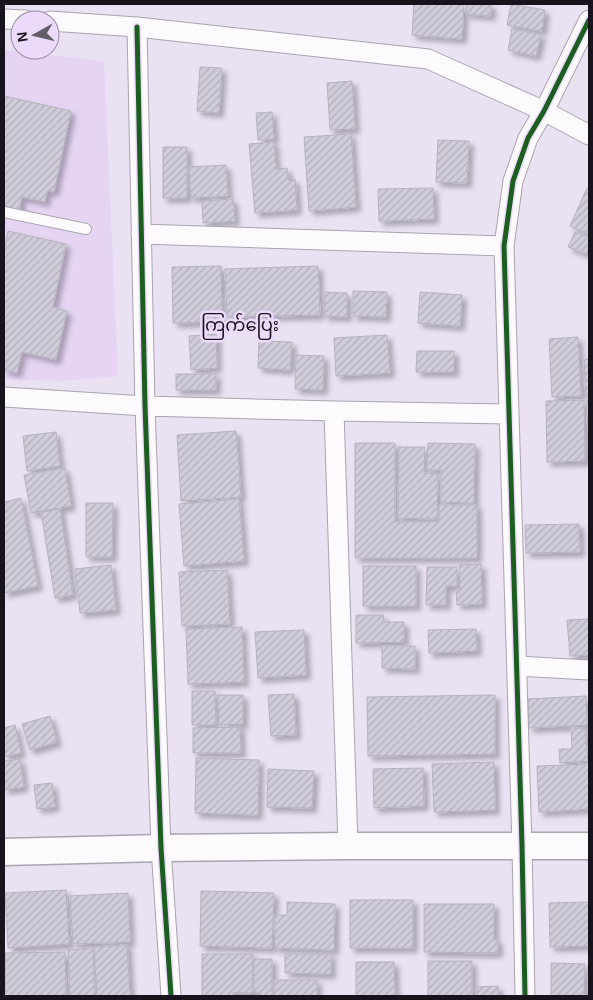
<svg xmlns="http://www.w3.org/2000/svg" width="593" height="1000" font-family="Helvetica,'Noto Sans Myanmar',sans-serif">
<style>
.built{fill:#e5d5f3}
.building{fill:url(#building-hatch);stroke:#b7b2c0;filter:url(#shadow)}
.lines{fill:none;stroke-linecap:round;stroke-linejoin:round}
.lane-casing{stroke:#aaa3b0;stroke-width:12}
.street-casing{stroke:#aaa3b0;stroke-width:21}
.secondary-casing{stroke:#aaa3b0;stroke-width:29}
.lane{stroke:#fcfafd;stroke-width:10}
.street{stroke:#fcfafd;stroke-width:19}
.secondary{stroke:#fcfafd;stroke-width:26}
.cycleway-casing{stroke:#ebdafa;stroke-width:8}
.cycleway{stroke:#1b5e20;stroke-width:5}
.labels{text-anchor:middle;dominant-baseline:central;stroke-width:5;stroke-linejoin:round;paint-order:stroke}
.quarter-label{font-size:18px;fill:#19131d;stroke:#ebdafa}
</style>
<defs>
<pattern id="building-hatch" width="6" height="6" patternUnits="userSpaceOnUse" patternTransform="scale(1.25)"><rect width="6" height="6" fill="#d1ccda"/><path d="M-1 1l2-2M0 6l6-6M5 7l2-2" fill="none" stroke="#b3aebb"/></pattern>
<filter id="shadow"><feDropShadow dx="4.5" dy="4.5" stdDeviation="2.5" flood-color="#0004"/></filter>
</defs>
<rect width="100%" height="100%" fill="#eae1f3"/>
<path class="built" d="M4 50 104 61 118 376 60 381 4 379Z"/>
<path class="building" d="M414 4H464L462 39 412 35Z
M467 4H491V16L466 14Z
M511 4 545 10 542 31 507 25Z
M512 29 541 35 536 56 508 50Z
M200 67 222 68 219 113 197 111Z
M352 81 355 129 330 130 327 83Z
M4 96 71 111 54 192 47 191 45 202 22 197 19 211 4 208Z
M272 112 274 139 258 140 256 113Z
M351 134 356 207 309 211 304 137Z
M438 140 469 141 467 183 436 182Z
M274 142 276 169 287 168 288 180 295 179 297 210 255 213 249 144Z
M163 147H187V198H163Z
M226 165 228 196 191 198 189 167Z
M433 188 434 219 379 221 378 189Z
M587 188 589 189V234L570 226Z
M233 199 235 221 203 223 202 201Z
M8 231 66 244 53 307 67 311 56 360 22 352 17 373 4 370V251Z
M575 232 589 238V247L586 254 568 247Z
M221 266 222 322 173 323 172 267Z
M318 266 320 315 227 317 225 269Z
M353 291 387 292 386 317 353 316Z
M325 292 347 293V317L324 316Z
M420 292 462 295 460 326 418 323Z
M216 334 217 368 191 370 189 336Z
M387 335 390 373 336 376 334 338Z
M578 337 581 396 552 397 549 339Z
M259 341 292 342 290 370 258 368Z
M417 351H454V372H416Z
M296 355 324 356 323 390 295 389Z
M589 359V434H588L584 360Z
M176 374H216V390H176Z
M584 400 585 461 547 462 546 401Z
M236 431 241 497 181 501 177 435Z
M56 432 60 466 27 471 23 436Z
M355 443H395V522H439V505H477V558H355Z
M428 443 475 444 474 503 441 502V470H427Z
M399 447H425L424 473 438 474 437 519 398 518Z
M65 468 71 506 31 513 24 475Z
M21 498 38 586 4 593V502Z
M239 499 244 561 184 566 179 504Z
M86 503H113L112 557H86Z
M60 509 73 595 55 598 41 512Z
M579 524 580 552 526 553 525 525Z
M481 564 482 604 457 605 456 589H460L459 565Z
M111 565 116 610 80 613 75 569Z
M363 566H416V606H363Z
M427 567H457V586H446V605H426Z
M227 570 230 624 182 626 179 572Z
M356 615H383L384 622H404V642L356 643Z
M589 619V655L570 656 567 620Z
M242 627 244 682 188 684 186 629Z
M476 629 477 651 429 653 428 630Z
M304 630 306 675 258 678 255 632Z
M382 646H415V669L382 668Z
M192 691H215L216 725H192Z
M294 694 296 735 271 736 268 695Z
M218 695H243V724L219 725Z
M495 695V754L368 756 367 697Z
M586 696 587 725 529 728 528 699Z
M50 716 57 742 30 750 22 724Z
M15 725 21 753 4 757V728Z
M240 727 241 753H193V728Z
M571 728H585L588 761 560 763 559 749H572Z
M196 758 259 760 258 815 195 813Z
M20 759 24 787 4 790V761Z
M494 762 495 810 434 812 432 764Z
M589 764V809L539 812 537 766Z
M423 768 424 806 374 808 373 769Z
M268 769 314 771 312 808 267 807Z
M52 783 55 807 37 809 34 785Z
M66 890 69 944 8 948 5 893Z
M201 891 274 893 272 948 200 946Z
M128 893 130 942 73 944 70 896Z
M350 900H413V948H350Z
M287 902 335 904 334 950 275 948V915H287Z
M589 902V946L550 947 549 903Z
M424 904H494V940H498V953L424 952Z
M127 945 130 996H97L94 947Z
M93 948 95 996H70L68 950Z
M65 952 66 996H5V953Z
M202 954H253L252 993H233V996H202Z
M285 954H331V974L285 973Z
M254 959H272V996H261V992H254Z
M428 961H472V996H428Z
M356 962H394L395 996H356Z
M551 963 585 964 584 996H551Z
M588 965H589V989H588Z
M274 980H317V996H274Z
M498 986V996H477V987Z"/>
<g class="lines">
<g class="lane-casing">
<path id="lane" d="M4 212 86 229"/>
</g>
<g class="street-casing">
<path id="street" d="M4 19 26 20
M50 21 137 27 428 59 544 111 589 135
M137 27 145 406 161 848 171 996
M141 234 504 246
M4 397 145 406 334 411 509 414
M334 411 348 846
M517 666 589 670
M525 996 522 846 504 246 513 181 528 138 544 111 589 20"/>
</g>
<g class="secondary-casing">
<path id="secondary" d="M4 852 161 848 348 846H589"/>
</g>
<use href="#lane" class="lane"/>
<use href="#street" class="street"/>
<use href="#secondary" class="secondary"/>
<g class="cycleway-casing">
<path id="cycleway" d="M137 27 145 406 161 848 171 996
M525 996 522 846 504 246 513 181 528 138 544 111 589 20"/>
</g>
<use href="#cycleway" class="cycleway"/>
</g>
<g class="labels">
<g class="quarter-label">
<text x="240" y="325">ကြက်ပြေး</text>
</g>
</g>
<rect width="593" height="1000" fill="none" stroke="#19131d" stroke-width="10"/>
<g transform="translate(35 35) rotate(262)"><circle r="24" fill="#ebdafa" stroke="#978aa2"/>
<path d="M0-4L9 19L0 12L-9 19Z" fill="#625b68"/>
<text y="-8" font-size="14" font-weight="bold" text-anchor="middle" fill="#19131d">N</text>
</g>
</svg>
